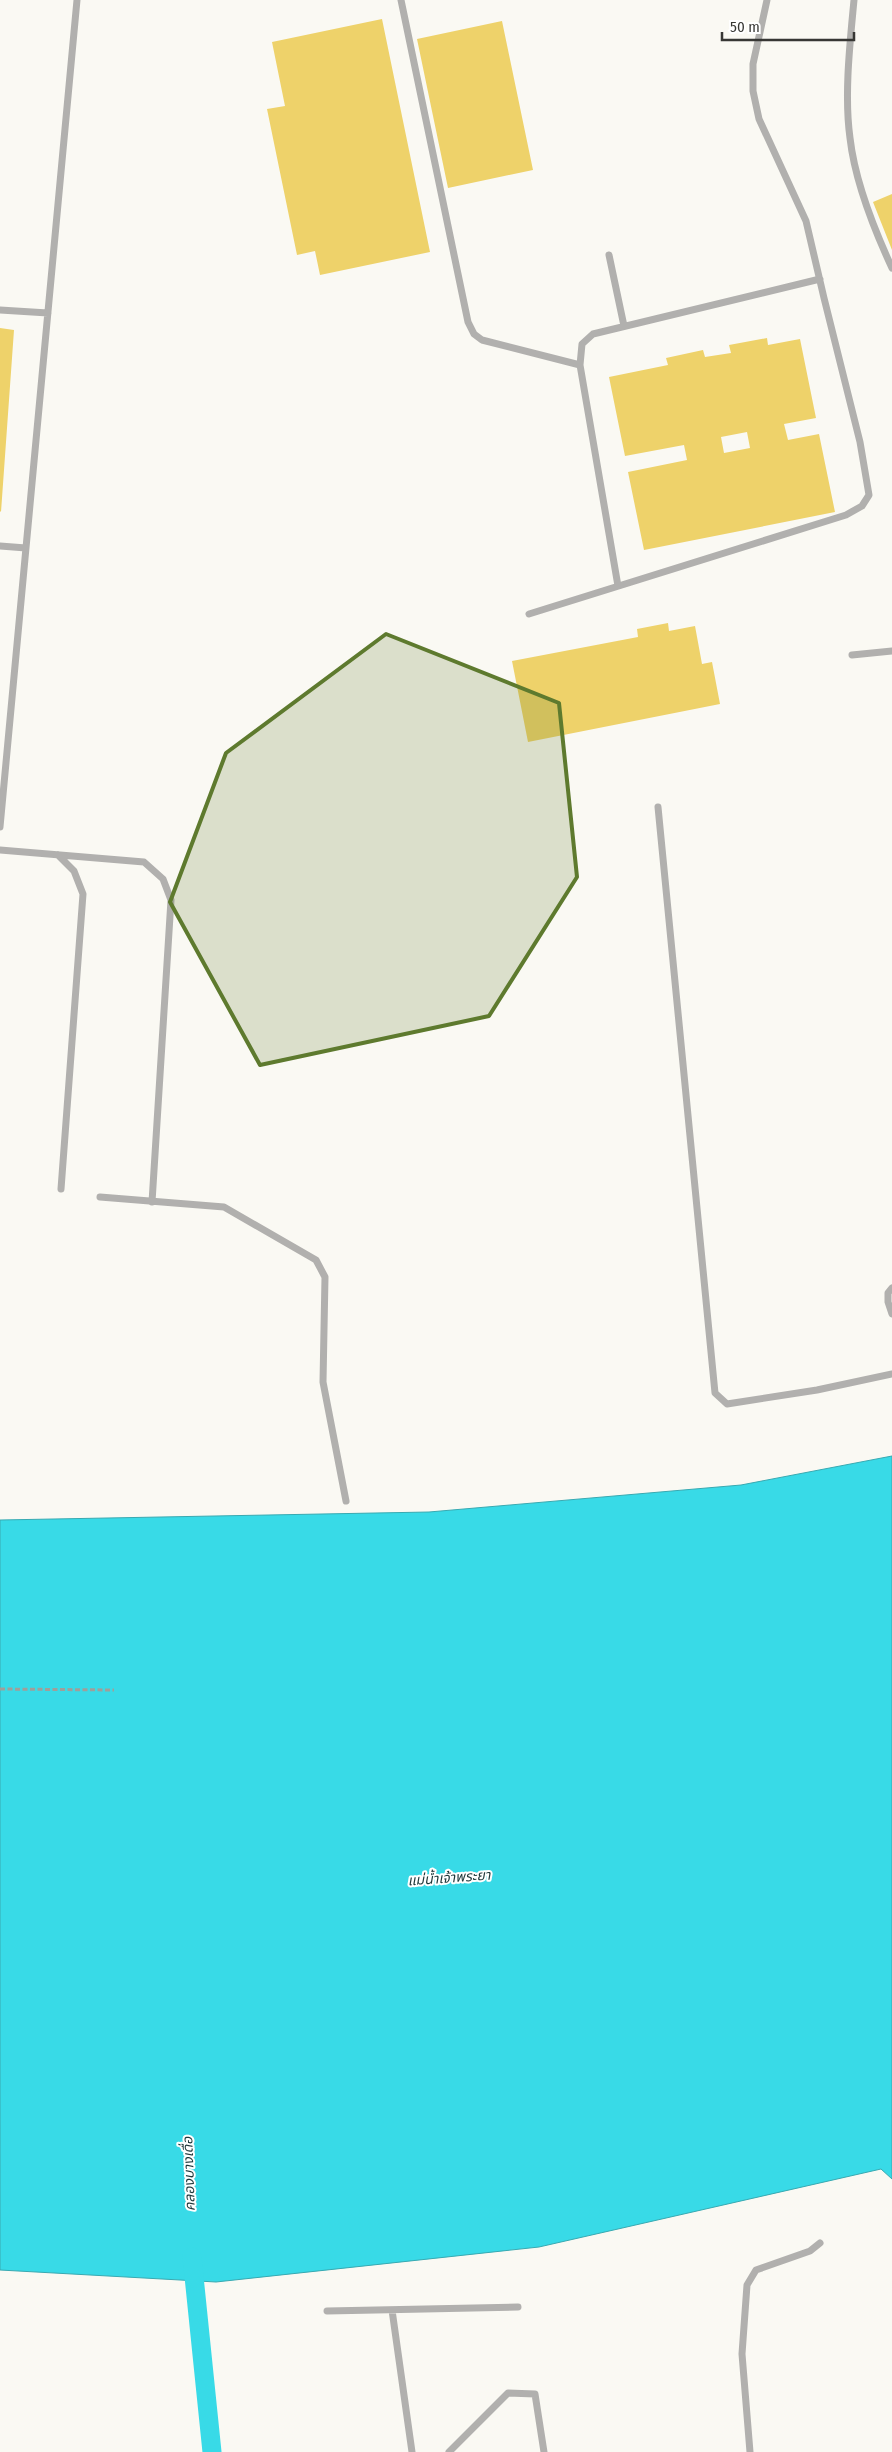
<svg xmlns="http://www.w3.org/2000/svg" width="892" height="2452" font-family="'Fira Sans Condensed','Noto Sans Thai',sans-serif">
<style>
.water{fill:#38dae7;stroke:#38a9b1}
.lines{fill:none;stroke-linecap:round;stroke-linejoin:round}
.canal{stroke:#38dae7;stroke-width:19}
.building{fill:#eed26a;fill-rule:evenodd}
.path{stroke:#9f9f9a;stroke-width:3;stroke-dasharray:5 2.5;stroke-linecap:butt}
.lane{stroke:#b1b0ae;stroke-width:7}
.marked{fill:#5e7a2e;fill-opacity:0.2;stroke:#5e7a2e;stroke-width:4;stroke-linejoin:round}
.labels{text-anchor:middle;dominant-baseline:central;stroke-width:4;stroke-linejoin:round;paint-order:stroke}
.water-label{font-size:14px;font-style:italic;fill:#1e373a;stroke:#fff}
</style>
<rect width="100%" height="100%" fill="#faf9f3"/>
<path class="water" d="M892 1456V2179L881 2169 539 2247 216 2282 0 2270V1520L429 1512 741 1485Z"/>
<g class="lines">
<path class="canal" d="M192 2257 212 2452"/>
</g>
<path class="building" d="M382 19 430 252 320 275 315 251 297 255 267 109 285 106 272 42Z
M502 21 533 170 448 188 417 39Z
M892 194V250L873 202Z
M0 328 14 330 1 512 0 511Z
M767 338 768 345 800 339 816 418 784 424 788 440 819 434 835 512 644 550 628 472 687 460 684 445 625 456 609 377 668 365 666 358 703 350 705 357 731 353 729 345ZM747 432 750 448 724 453 721 437Z
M668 623 669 631 695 626 702 664 712 662 720 704 528 742 512 661 638 637 637 629Z"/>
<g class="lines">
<path class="path" d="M0 1689 114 1690"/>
<path class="lane" d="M401 0 468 322 474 334 482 340 580 365
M854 0C850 43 844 95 850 138 855 182 873 227 892 268
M609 255 624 326
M0 310 48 313
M0 546 26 548
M618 586 580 365 582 344 593 334 820 279
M529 614 846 515 862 506 869 495 860 442 824 298 806 221 759 119 753 91V64L767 0
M852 655 892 651
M658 807 715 1393 727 1404 817 1390 892 1374
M0 827 77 0
M0 850 144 862 163 879 171 900 152 1202
M58 855 74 871 83 894 61 1189
M100 1197 224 1207 316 1260 325 1277 323 1382 346 1501
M892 1288 888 1293V1302L892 1314
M392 2310 412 2452
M327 2311 518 2307
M449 2452 508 2393 535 2394 544 2452
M750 2452 742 2354 747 2285 756 2270 810 2251 820 2243"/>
</g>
<path class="marked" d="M386 634 559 703 577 877 489 1016 260 1065 170 902 226 753Z"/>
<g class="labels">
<g class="water-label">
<text transform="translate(449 1878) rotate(-4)">แม่น้ำเจ้าพระยา</text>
<text transform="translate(189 2174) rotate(-92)">คลองบางเดื่อ</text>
</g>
</g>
<path d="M722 32v8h132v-8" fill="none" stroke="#373734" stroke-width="2.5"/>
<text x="730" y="32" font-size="15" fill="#373734" stroke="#ffffff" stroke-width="4" paint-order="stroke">50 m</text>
</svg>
